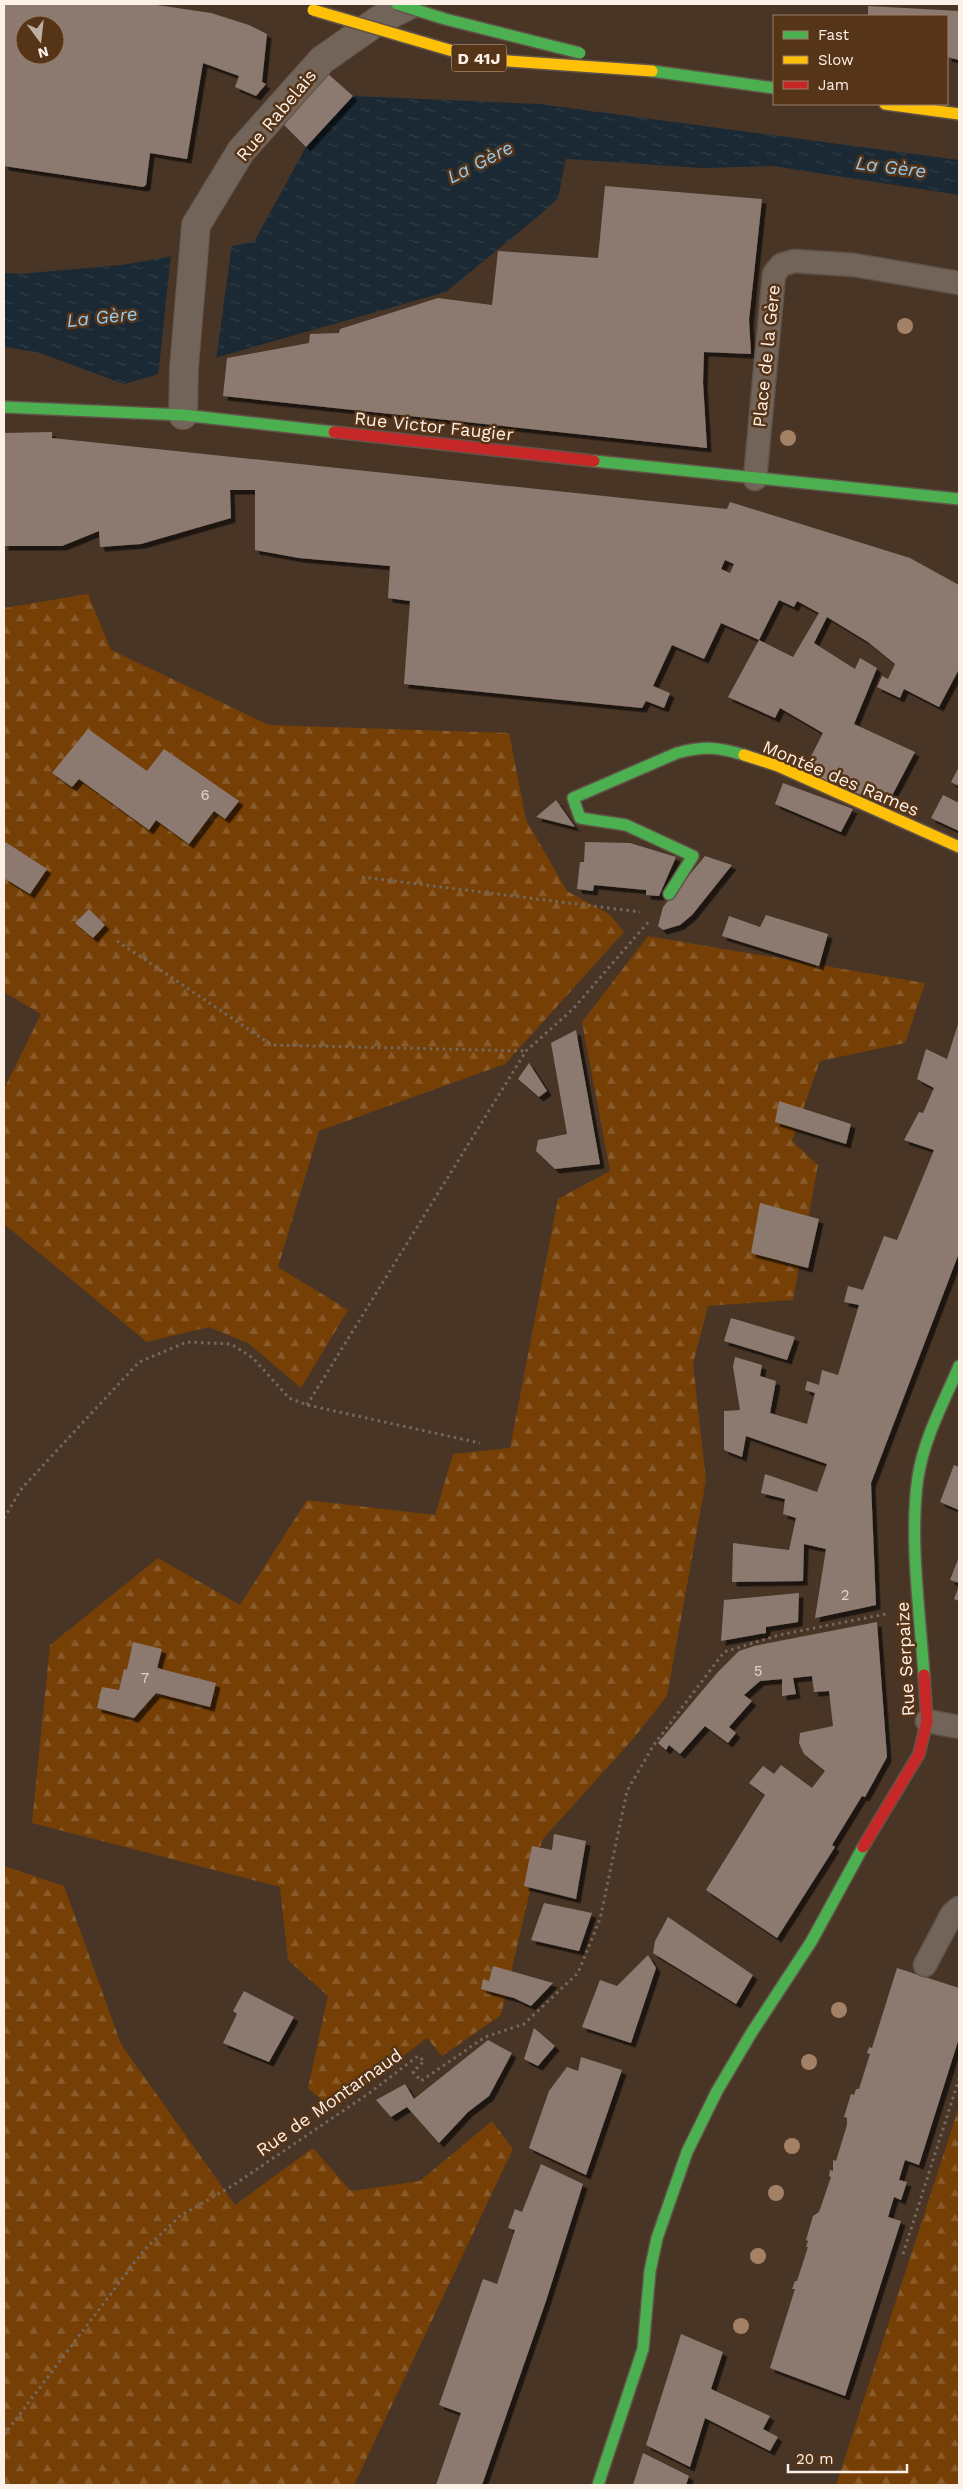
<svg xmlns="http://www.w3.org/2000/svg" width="963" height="2489" font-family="'Work Sans',sans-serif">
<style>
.forest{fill:url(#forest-firs)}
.water{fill:url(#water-ripples)}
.pier{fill:#483526}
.building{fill:#8c7a70;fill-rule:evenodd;filter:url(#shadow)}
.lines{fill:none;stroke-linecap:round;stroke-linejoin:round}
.lane-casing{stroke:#625349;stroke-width:25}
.street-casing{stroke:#625349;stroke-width:30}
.fast-casing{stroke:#625349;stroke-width:14}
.slow-casing{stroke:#625349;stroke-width:14}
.jam-casing{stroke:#625349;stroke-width:14}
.path{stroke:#75685e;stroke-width:3;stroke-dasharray:2.5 4;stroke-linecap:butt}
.lane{stroke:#726458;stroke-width:22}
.street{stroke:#726458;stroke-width:28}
.fast{stroke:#4caf50;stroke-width:11}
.slow{stroke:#ffc107;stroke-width:11}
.jam{stroke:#c62828;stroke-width:11}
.fast-bridge-casing{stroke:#625349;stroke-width:14;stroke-linecap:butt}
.slow-bridge-casing{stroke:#625349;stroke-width:14;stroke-linecap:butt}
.fast-bridge{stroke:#4caf50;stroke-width:11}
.slow-bridge{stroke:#ffc107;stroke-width:11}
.tree{fill:#a48064}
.labels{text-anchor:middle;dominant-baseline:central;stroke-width:5;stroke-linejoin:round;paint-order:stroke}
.number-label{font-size:15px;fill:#e1d2c9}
.shield{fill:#563418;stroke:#cbb8a9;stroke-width:1}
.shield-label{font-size:16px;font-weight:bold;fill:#fdf0e7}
.street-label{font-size:18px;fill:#fdf0e7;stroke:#563418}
.water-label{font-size:19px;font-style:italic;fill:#93caee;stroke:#563418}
</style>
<defs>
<pattern id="forest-firs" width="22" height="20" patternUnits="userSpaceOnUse" patternTransform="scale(1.25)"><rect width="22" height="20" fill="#753f06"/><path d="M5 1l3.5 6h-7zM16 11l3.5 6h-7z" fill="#8a5b2a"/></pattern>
<pattern id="water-ripples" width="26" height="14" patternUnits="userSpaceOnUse" patternTransform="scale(1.25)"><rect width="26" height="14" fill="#1a2933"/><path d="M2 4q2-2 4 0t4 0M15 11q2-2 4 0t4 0" fill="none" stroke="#313e47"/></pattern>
<filter id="shadow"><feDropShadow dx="4.5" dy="4.5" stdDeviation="0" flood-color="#0009"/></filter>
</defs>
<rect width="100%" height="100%" fill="#483526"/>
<path class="forest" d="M88 594 111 650 269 725 509 733 526 820 567 891 609 914 624 932 505 1064 319 1131 278 1267 348 1310 301 1388 248 1343 209 1327 147 1342 4 1224V1089L41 1014 4 992V608Z
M648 936 925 983 905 1043 820 1061 792 1141 818 1165 793 1300 708 1306 693 1364 706 1480 667 1696 632 1740 542 1840 501 2015 442 2056 427 2038 332 2109 308 2088 328 1996 288 1960 280 1887 32 1823 50 1645 158 1558 240 1605 307 1500 435 1515 453 1454 510 1448 558 1199 610 1171 582 1022Z
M4 1866 64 1886 121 2044 235 2205 313 2148 351 2191 420 2181 492 2121 513 2149 354 2485H4Z
M959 2107V2485H836Z"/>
<path class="water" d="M353 96 539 104 959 160V195L773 166 703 168 566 159 558 198 542 213 446 292 124 384 37 352 4 347V273L19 274 122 265 254 242 306 147Z"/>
<path class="pier" d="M232 244 216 361 158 377 171 254Z"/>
<path class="building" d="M4 4H150L211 13 249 25 267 34 262 82 266 84 256 96 235 87 239 76 203 63 187 159 150 153 146 185 143 187 4 166ZM25 25H55V55H25Z
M868 6 959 11V60L947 57V16H868Z
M327 73 353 96 306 147 284 125Z
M605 186 762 199 749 320 751 354 704 352 703 382 707 448 223 396 227 358 309 343 310 334 339 333 340 329 438 298 492 305 498 251 598 258Z
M52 432V438L727 509 730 502 910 558 959 585V672L958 671 939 707 904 689 900 698 877 687 882 676 888 679 895 664 868 642 827 617 814 643 855 669 860 658 877 668 854 724 915 752 887 805 803 772 823 733 780 708 775 718 728 697 759 640 793 657 819 613 797 601 794 607 779 600 759 640 721 623 704 659 672 645 653 686 670 693 664 708 646 701 642 708 404 684 410 601 388 598 390 566 299 558 255 550V490H230L231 518 141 544 100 547 99 531 62 546H4V433ZM725 560 734 564 730 573 721 569Z
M88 729 147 771 164 749 239 801 225 819 214 811 189 844 156 820 149 830 79 779 72 787 52 773Z
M959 767V786L951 782Z
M783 783 853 809 841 832 775 804Z
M943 795 959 803V831L931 818Z
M556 800 575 827 536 817Z
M4 841 47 869 30 894 4 878Z
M585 842 630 843 676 857 659 896 646 895V890L594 885 593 891 577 889 580 862H584Z
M705 856 732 865 692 915 680 925 663 930 658 926 663 907Z
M89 909 105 925 93 938 75 923Z
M766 915 828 934 819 966 722 936 729 916 760 927Z
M959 1021V1253L871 1483 876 1605 815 1618 826 1549 804 1544 803 1581 732 1582 733 1543 789 1550 796 1518 783 1514 785 1499 761 1493 765 1474 817 1492 827 1464 746 1436 742 1457 724 1450V1411L740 1410 733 1367 735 1357 762 1365 760 1376 776 1381 770 1413 807 1424 815 1393 805 1390 807 1381 819 1385 822 1370 838 1375 859 1305 844 1302 848 1286 863 1290 884 1236 897 1240 934 1150 904 1140 919 1112 923 1113 934 1088 917 1079 926 1049 947 1059Z
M576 1030 600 1164 555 1169 536 1151 538 1140 567 1134 551 1043Z
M529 1063 547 1091 539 1097 518 1079Z
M779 1101 851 1124 846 1144 775 1122Z
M760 1203 819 1219 808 1268 751 1253Z
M731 1318 795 1337 787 1360 724 1341Z
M954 1465 959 1467V1510L940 1502Z
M959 1557V1583L950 1580Z
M959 1586V1601L954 1599Z
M799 1593 798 1622 766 1627V1633L721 1641 724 1600Z
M877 1622 887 1757 865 1797 862 1796 832 1845 835 1847 777 1938 706 1890 765 1795 749 1783 763 1766 774 1774 781 1765 812 1788 825 1771 804 1754 799 1743 800 1733 833 1726 829 1691 814 1692 812 1676 793 1678 796 1694 782 1696V1679L760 1681 744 1695 752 1701 729 1727 736 1733 728 1743 705 1726 680 1754 669 1745 666 1750 658 1743 718 1672 739 1651 754 1646Z
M133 1642 162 1649 157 1668 216 1683 210 1707 156 1693 134 1718 97 1708 102 1687 119 1690 124 1669 127 1670Z
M554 1834 586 1841 576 1899 524 1886 532 1846 552 1850Z
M544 1903 592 1913 579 1951 531 1940Z
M668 1917 753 1975 736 2004 653 1953 655 1941Z
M648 1955 656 1968 631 2043 582 2027 600 1980 617 1986Z
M493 1966 553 1983 531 2006 514 1998 481 1989 483 1979 489 1981Z
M897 1968 959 1988V2038L919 2165 905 2160 899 2180 907 2182 901 2200 894 2197 888 2217 901 2221 845 2396 770 2368 795 2289H792L795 2281H797L808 2247H806L808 2241 806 2240 813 2216 819 2212 831 2177 829 2176 830 2170 833 2171V2160L836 2161 847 2125V2118L844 2117 851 2094 854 2095 856 2089H859L870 2054 867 2053 869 2047 872 2048Z
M244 1991 294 2017 269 2062 223 2043 237 2014 233 2011Z
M534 2028 555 2046 538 2066 524 2059Z
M488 2040 512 2053 489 2096 468 2112 439 2143 407 2107 391 2117 376 2100 405 2084 414 2099Z
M581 2057 622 2070 586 2175 529 2148 549 2091 567 2067 578 2071Z
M541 2164 583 2184 546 2301 482 2485H436L461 2413 439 2405 483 2279 497 2284 515 2230 508 2228 515 2209 522 2212Z
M681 2334 723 2352 711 2389 770 2416 763 2429 778 2437 770 2451 705 2418 690 2467 646 2445Z
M643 2453 689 2476 686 2485H633Z"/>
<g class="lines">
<g class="lane-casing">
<path id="lane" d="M755 479 774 274 781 265 794 261 854 265 959 283
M927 1721 959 1727
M925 1965 952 1914 959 1908"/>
</g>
<g class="street-casing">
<path id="street" d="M183 415 184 368 196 225 241 151 322 60 379 20 411 4"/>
</g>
<g class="fast-casing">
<path id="fast" d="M652 71 774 88
M4 407 183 415 334 432
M594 461 959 499
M669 894 693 856 626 825 580 818 573 798 677 753C704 746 718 747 744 755
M924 1675C920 1613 909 1538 918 1477 924 1438 944 1402 959 1366
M598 2485 643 2349 650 2271 657 2238 687 2152 717 2091 752 2032 811 1942 863 1847"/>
</g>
<g class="slow-casing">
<path id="slow" d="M885 104 959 114
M744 755 778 766 959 847"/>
</g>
<g class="jam-casing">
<path id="jam" d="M334 432 594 461
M863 1847 919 1754 927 1721 924 1675"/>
</g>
<path class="path" d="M362 877 640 912
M117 941 272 1045 525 1051
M307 1405 526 1051 573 1009 649 921
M4 1518 22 1488 139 1362 187 1342 231 1344 253 1358 289 1398 307 1405 480 1443
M903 2254 959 2079
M4 2435 144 2250 180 2216 232 2186 368 2094 418 2056 424 2061 413 2072 421 2081 485 2037 524 2024 578 1973 600 1919 627 1791 653 1746 724 1652 779 1635 886 1614"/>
<use href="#lane" class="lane"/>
<use href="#street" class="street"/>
<use href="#fast" class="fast"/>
<use href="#slow" class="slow"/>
<use href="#jam" class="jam"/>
<g class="fast-bridge-casing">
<path id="fast-bridge" d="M397 4 445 19 580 53"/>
</g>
<g class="slow-bridge-casing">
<path id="slow-bridge" d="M313 10 480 59 652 71"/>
</g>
<use href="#fast-bridge" class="fast-bridge"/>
<use href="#slow-bridge" class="slow-bridge"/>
</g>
<g class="tree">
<circle cx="905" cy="326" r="8"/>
<circle cx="788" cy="438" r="8"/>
<circle cx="839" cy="2010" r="8"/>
<circle cx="809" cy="2062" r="8"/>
<circle cx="792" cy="2146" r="8"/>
<circle cx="776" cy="2193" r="8"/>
<circle cx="758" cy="2256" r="8"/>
<circle cx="741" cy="2326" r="8"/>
</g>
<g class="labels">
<g class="number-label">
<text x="205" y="795">6</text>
<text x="845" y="1595">2</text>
<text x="758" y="1671">5</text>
<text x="145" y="1678">7</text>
</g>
<rect class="shield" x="451.5" y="44.5" width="55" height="27" rx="4"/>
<g class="shield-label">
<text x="479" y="58">D 41J</text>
</g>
<g class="street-label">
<text transform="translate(276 115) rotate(-50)">Rue Rabelais</text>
<text transform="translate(766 356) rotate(-84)">Place de la Gère</text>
<text transform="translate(434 426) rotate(6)">Rue Victor Faugier</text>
<text transform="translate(841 778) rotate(23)">Montée des Rames</text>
<text transform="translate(905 1659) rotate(-93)">Rue Serpaize</text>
<text transform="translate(329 2102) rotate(-35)">Rue de Montarnaud</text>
</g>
<g class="water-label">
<text transform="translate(480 162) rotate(-27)">La Gère</text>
<text transform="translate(891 167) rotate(7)">La Gère</text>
<text transform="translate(102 317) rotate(-6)">La Gère</text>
</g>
</g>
<rect width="963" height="2489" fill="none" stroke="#fdf0e7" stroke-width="10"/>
<rect x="773" y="15" width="175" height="90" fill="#563418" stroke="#997f6b"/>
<rect x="783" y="31" width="25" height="8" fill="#4caf50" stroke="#997f6b"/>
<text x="818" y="40" font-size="15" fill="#fdf0e7">Fast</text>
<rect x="783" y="56" width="25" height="8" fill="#ffc107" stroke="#997f6b"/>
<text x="818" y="65" font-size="15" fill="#fdf0e7">Slow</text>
<rect x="783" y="81" width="25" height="8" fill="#c62828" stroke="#997f6b"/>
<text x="818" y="90" font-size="15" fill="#fdf0e7">Jam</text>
<g transform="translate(40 40) rotate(165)"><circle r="24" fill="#563418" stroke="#997f6b"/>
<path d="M0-4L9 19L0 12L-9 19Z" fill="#beafa3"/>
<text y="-8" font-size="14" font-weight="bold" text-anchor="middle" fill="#fdf0e7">N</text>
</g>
<path d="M788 2464v8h119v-8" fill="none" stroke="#fdf0e7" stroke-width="2.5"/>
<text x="796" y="2464" font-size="15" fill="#fdf0e7" stroke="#563418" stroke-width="4" paint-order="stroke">20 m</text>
</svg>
